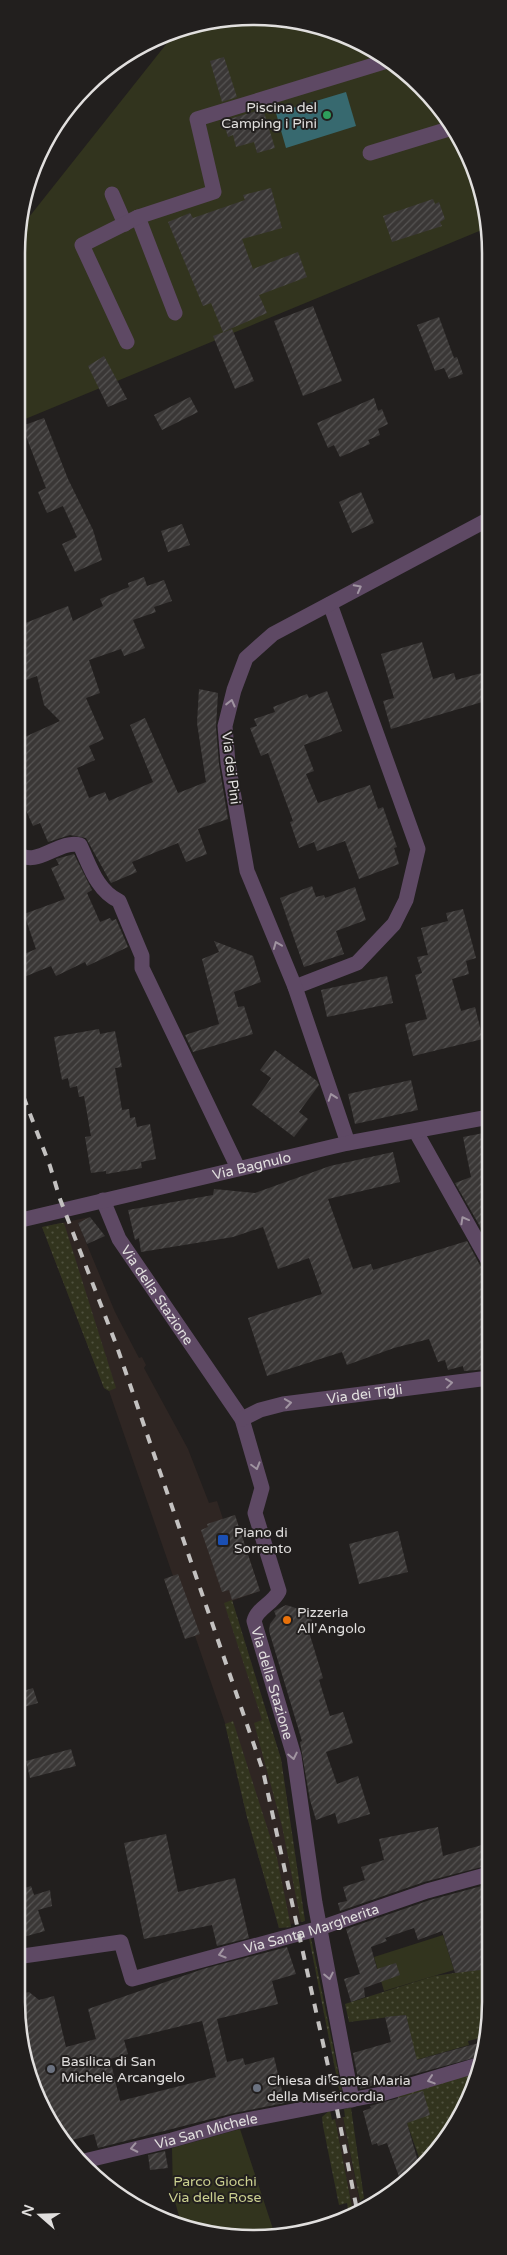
<svg xmlns="http://www.w3.org/2000/svg" width="507" height="2255" font-family="'Varela Round',sans-serif">
<style>
.built{fill:#2f2623}
.grass{fill:url(#grass-dots)}
.park{fill:#32341e}
.water{fill:#37696f}
.building{fill:url(#building-hatch);fill-rule:evenodd}
.lines{fill:none;stroke-linecap:round;stroke-linejoin:round}
.minor{stroke:#5e4964;stroke-width:15}
.rail{stroke:#c3c1c0;stroke-width:4;stroke-dasharray:9 9;stroke-linecap:butt}
.oneway{stroke:#a094a1}
.leisure-dot{fill:#2e9e5b;stroke:#221f1e;stroke-width:2}
.transit-dot{fill:#1a4fb4;stroke:#221f1e;stroke-width:2}
.food-dot{fill:#e8710a;stroke:#221f1e;stroke-width:2}
.worship-dot{fill:#6b7280;stroke:#221f1e;stroke-width:2}
.labels{text-anchor:middle;dominant-baseline:central;stroke-width:4;stroke-linejoin:round;paint-order:stroke}
.poi-label{font-size:14px;fill:#e1dfde;stroke:#221f1e;text-anchor:start}
.street-label{font-size:14px;fill:#e1dfde;stroke:#221f1e}
.park-label{font-size:14px;fill:#cbd090;stroke:#221f1e}
.rim{fill:none;stroke:#e1dfde;stroke-width:2.5}
</style>
<defs>
<pattern id="grass-dots" width="8" height="8" patternUnits="userSpaceOnUse" patternTransform="scale(1.25)"><rect width="8" height="8" fill="#32341e"/><path d="M2 2h.1M6 6h.1" fill="none" stroke="#4f513e" stroke-width="1.8" stroke-linecap="round"/></pattern>
<pattern id="building-hatch" width="6" height="6" patternUnits="userSpaceOnUse" patternTransform="scale(1.25)"><rect width="6" height="6" fill="#3a3736"/><path d="M-1 1l2-2M0 6l6-6M5 7l2-2" fill="none" stroke="#565453"/></pattern>
</defs>
<rect width="100%" height="100%" fill="#221f1e"/>
<path class="built" d="M90 1217 78 1223 115 1312 139 1358 142 1357 146 1365 144 1368 188 1449 209 1503 217 1501 223 1519 235 1515 260 1591 232 1601 281 1759 305 1921 291 1924V1927L279 1928 247 1817 225 1723 195 1636 185 1639 164 1579 173 1576 109 1391 104 1388 42 1227Z
M343 2117 361 2208 353 2212 335 2119Z"/>
<path class="grass" d="M61 1223H64L116 1388 109 1391 104 1388 42 1227Z
M232 1600 281 1759 305 1921 301 1922 282 1826 254 1723 262 1720 224 1603Z
M233 1721 277 1858 291 1927 279 1928 247 1817 225 1724Z
M309 1938H311L340 2081 343 2093 340 2094Z
M489 1968V2033L488 2036 468 2041 469 2045 416 2060 406 2015 349 2022 345 2004 434 1976Z
M475 2073 459 2120 421 2163 397 2095Z
M351 2108 364 2198 360 2201 343 2117H345L344 2109Z
M330 2110 332 2120 335 2119 353 2212 349 2214 347 2203 339 2205 323 2126 322 2117Z"/>
<path class="park" d="M285 18 359 41 421 86 466 149 489 227 18 422V231L175 33 194 24Z
M443 1935 454 1970 384 1991 374 1957Z
M240 2129 273 2229 275 2235 238 2238 181 2223 173 2195 172 2148Z"/>
<path class="water" d="M346 92 356 126 286 148 276 113Z"/>
<path class="building" d="M224 57 237 97 222 102 210 61Z
M263 109 275 148 257 153 254 142 236 147 233 135 228 137 223 121Z
M271 188 282 228 242 239 253 269 298 252 307 277 259 295 267 313 223 332 211 303 203 306 168 222 190 213 193 218 245 200 243 195Z
M433 199 435 204 439 202 445 219 440 222 442 226 392 242 383 216Z
M313 306 342 381 303 396 274 321Z
M439 317 454 358 457 357 463 374 449 379 444 368 435 371 417 325Z
M232 329 254 381 235 389 213 336Z
M104 356 127 399 108 407 88 366Z
M190 397 198 412 162 430 154 415Z
M374 398 378 411 382 409 388 424 378 429 380 435 368 440 370 444 340 457 334 445 328 448 317 423Z
M44 418 68 479 93 530 102 560 75 572 62 544 77 537 63 506 47 513 38 492 46 488 22 426Z
M361 492 374 523 352 533 339 502Z
M182 524 190 545 168 552 161 531Z
M144 577 147 586 164 580 172 601 154 607 156 612 133 620 145 648 124 656 121 649 89 660 100 693 86 698 104 739 89 746 95 760 77 768 89 798 105 792 109 801 153 782 130 725 145 718 178 793 206 782 197 723 199 689 218 693 216 727 219 764 228 819 198 829 207 854 186 862 178 843 132 862 137 872 111 883 86 838 70 835 48 842 40 823 33 826 18 792V758L25 755 18 740 60 721 44 705 37 676 18 683V626L68 606 73 621 103 606 100 599 129 587 128 583Z
M422 642 433 679 454 673 456 680 489 671V700L391 729 383 701 394 698 381 654Z
M327 691 342 731 304 745 314 771 306 774 318 803 370 785 378 809 383 807 397 847 394 848 399 864 359 879 345 841 317 851 314 842 299 848 290 822 293 821 268 753 261 756 250 728 257 726 254 719 275 712 273 707 307 694 309 698Z
M74 854 92 890 87 893 100 922 110 918 112 921 116 919 128 947 87 966 85 962 56 976 51 966 24 977 17 957 36 949 24 914 65 899 51 868 59 865 56 859Z
M312 886 316 897 324 895 325 898 355 887 366 920 336 931 344 954 304 967 280 898Z
M463 909 476 958 466 961 469 974 452 979 461 1011 475 1007 483 1039 413 1056 405 1024 427 1019 415 975 422 973 417 957 428 955 421 928 448 921 446 913Z
M214 941 253 956 261 982 234 992 238 1007 244 1006 253 1034 193 1052 185 1035 219 1024 202 959 219 952Z
M387 976 393 1003 327 1017 321 990Z
M99 1029 100 1034 115 1031 122 1067 115 1068 122 1110 129 1109 130 1118 135 1117 137 1127 150 1124 156 1159 141 1162 142 1168 106 1174V1171L91 1173 85 1137 91 1136 84 1096 79 1097 77 1086 70 1088 68 1078 62 1080 54 1037Z
M275 1050 317 1081 319 1085 299 1112 308 1119 294 1137 252 1105 271 1078 260 1070Z
M411 1080 418 1110 355 1124 348 1094Z
M489 1132V1242L455 1183 471 1177 463 1137Z
M393 1152 400 1182 328 1199 353 1269 371 1264 373 1270 467 1241 481 1267 489 1271V1369L464 1371 463 1366 448 1370 445 1360 438 1362 429 1339 394 1348 347 1365 342 1352 267 1376 248 1318 322 1294 309 1258 278 1269 263 1227 233 1237 141 1252 139 1238 135 1240 128 1210 213 1195 214 1189 255 1193 330 1166Z
M90 1217 105 1236 87 1244 78 1223Z
M235 1515 260 1591 232 1600 229 1590 222 1592 201 1530 208 1527 207 1524Z
M398 1531 408 1572 359 1584 349 1544Z
M178 1574 200 1634 185 1639 164 1579Z
M286 1605 302 1610 303 1613 309 1611 315 1630 309 1632 323 1678 319 1680 330 1716 343 1712 353 1743 326 1752 337 1784 358 1776 370 1814 338 1824 335 1813 316 1820 310 1800 300 1742 302 1741 269 1631 270 1624 276 1616 274 1611Z
M33 1688 38 1703 17 1709V1693Z
M71 1749 76 1766 30 1778 26 1761Z
M438 1827 443 1856 489 1843V1865L424 1882 340 1911 338 1903 347 1901 343 1887 365 1880 361 1867 384 1860 379 1839Z
M166 1834 178 1892 235 1878 249 1938 217 1946 212 1925 144 1939 124 1843Z
M489 1884V1969L455 1973 442 1931 418 1940 414 1928 385 1938 387 1941 371 1947 377 1969 396 1963 400 1975 364 1988 365 1997 351 2002 344 1979 360 1974 346 1929 430 1900Z
M31 1886 34 1895 50 1890 52 1906 38 1910 45 1931 16 1939V1891Z
M287 1947 296 1974 272 1981 278 2004 217 2019 227 2062 243 2058 245 2065 274 2057 285 2103 234 2113 98 2148 94 2134 65 2142 34 2092 16 1995 29 1992 39 2000 54 1996 66 2047 96 2039 88 2009 203 1969ZM202 2021 216 2077 120 2101 110 2059 128 2054 124 2040Z
M406 2015 417 2060 486 2041 481 2056 360 2089 353 2053 391 2042 385 2017Z
M423 2091 430 2115 407 2123 419 2165 402 2185 387 2143 378 2146 377 2143 372 2145 363 2111 371 2108 370 2106Z
M165 2151 168 2168 150 2170 148 2155Z"/>
<g class="lines">
<g class="minor">
<path d="M370 153 452 128"/>
<path d="M112 194 125 224"/>
<path d="M138 217 175 313"/>
<path d="M127 342 82 245 138 217 214 192 197 119 387 61"/>
<path d="M18 853C36 869 59 839 80 845 90 866 97 891 119 901L142 956V968L238 1168"/>
<path d="M295 987 357 963 394 924 406 900 418 849 330 604"/>
<path d="M416 1132 489 1262"/>
<path d="M348 1143 295 987 247 871 228 763 225 726 234 690 246 658 273 634 489 519"/>
<path id="s1" d="M103 1200 119 1239 242 1419 262 1488 255 1513 279 1591C273 1604 257 1608 254 1621L294 1756 315 1903 352 2100"/>
<path id="s2" d="M17 1221 348 1143 489 1117"/>
<path id="s3" d="M242 1419 260 1410 283 1404 489 1378"/>
<path id="s4" d="M16 1957 121 1942 132 1979 320 1928 427 1891 489 1874"/>
<path id="s5" d="M80 2162 172 2140 236 2122 381 2094 478 2065"/>
</g>
<path class="rail" d="M17 1080 50 1166 60 1199 116 1344 263 1771 332 2084 357 2210"/>
</g>
<defs><path id="oneway-chevron" d="M-2-3.5L2.5 0L-2 3.5" fill="none" stroke-width="1.6" stroke-linecap="round" stroke-linejoin="round" transform="scale(1.25)"/></defs>
<g class="oneway">
<use href="#oneway-chevron" transform="translate(358 588) rotate(-28)"/>
<use href="#oneway-chevron" transform="translate(231 703) rotate(-76)"/>
<use href="#oneway-chevron" transform="translate(277 945) rotate(-112)"/>
<use href="#oneway-chevron" transform="translate(332 1097) rotate(-109)"/>
<use href="#oneway-chevron" transform="translate(464 1220) rotate(-119)"/>
<use href="#oneway-chevron" transform="translate(449 1383) rotate(-7)"/>
<use href="#oneway-chevron" transform="translate(288 1403) rotate(-9)"/>
<use href="#oneway-chevron" transform="translate(256 1466) rotate(74)"/>
<use href="#oneway-chevron" transform="translate(293 1756) rotate(78)"/>
<use href="#oneway-chevron" transform="translate(222 1954) rotate(164)"/>
<use href="#oneway-chevron" transform="translate(329 1976) rotate(78)"/>
<use href="#oneway-chevron" transform="translate(431 2080) rotate(162)"/>
<use href="#oneway-chevron" transform="translate(134 2148) rotate(168)"/>
</g>
<circle class="leisure-dot" cx="327" cy="115" r="5"/>
<rect class="transit-dot" x="217" y="1534" width="12" height="12" rx="2.5"/>
<circle class="food-dot" cx="287" cy="1620" r="5"/>
<g class="worship-dot">
<circle cx="51" cy="2069" r="5"/>
<circle cx="257" cy="2088" r="5"/>
</g>
<g class="labels">
<g class="poi-label">
<text x="317" y="107" text-anchor="end">Piscina del<tspan x="317" dy="16">Camping i Pini</tspan></text>
<text x="234" y="1532">Piano di<tspan x="234" dy="16">Sorrento</tspan></text>
<text x="297" y="1612">Pizzeria<tspan x="297" dy="16">All'Angolo</tspan></text>
<text x="61" y="2061">Basilica di San<tspan x="61" dy="16">Michele Arcangelo</tspan></text>
<text x="267" y="2080">Chiesa di Santa Maria<tspan x="267" dy="16">della Misericordia</tspan></text>
</g>
<g class="street-label">
<text transform="translate(231 768) rotate(83)">Via dei Pini</text>
<text stroke="none"><textPath href="#s2" startOffset="241">Via Bagnulo</textPath></text>
<text stroke="none"><textPath href="#s1" startOffset="110">Via della Stazione</textPath></text>
<text stroke="none"><textPath href="#s3" startOffset="126">Via dei Tigli</textPath></text>
<text stroke="none"><textPath href="#s1" startOffset="544">Via della Stazione</textPath></text>
<text stroke="none"><textPath href="#s4" startOffset="331">Via Santa Margherita</textPath></text>
<text stroke="none"><textPath href="#s5" startOffset="130">Via San Michele</textPath></text>
</g>
<g class="park-label">
<text x="215" y="2181">Parco Giochi<tspan x="215" dy="16">Via delle Rose</tspan></text>
</g>
</g>
<path d="M0 0H507V2255H0ZM253 25H254A228 228 0 0 1 482 253V2002A228 228 0 0 1 254 2230H253A228 228 0 0 1 25 2002V253A228 228 0 0 1 253 25Z" fill="#221f1e" fill-rule="evenodd"/>
<path class="rim" d="M253 25H254A228 228 0 0 1 482 253V2002A228 228 0 0 1 254 2230H253A228 228 0 0 1 25 2002V253A228 228 0 0 1 253 25Z"/>
<g transform="translate(40 2215) rotate(290)" stroke="#221f1e" stroke-width="4" paint-order="stroke">
<path d="M0-4L9 19L0 12L-9 19Z" fill="#e1dfde"/>
<text y="-8" font-size="14" font-weight="bold" text-anchor="middle" fill="#e1dfde">N</text>
</g>
</svg>
